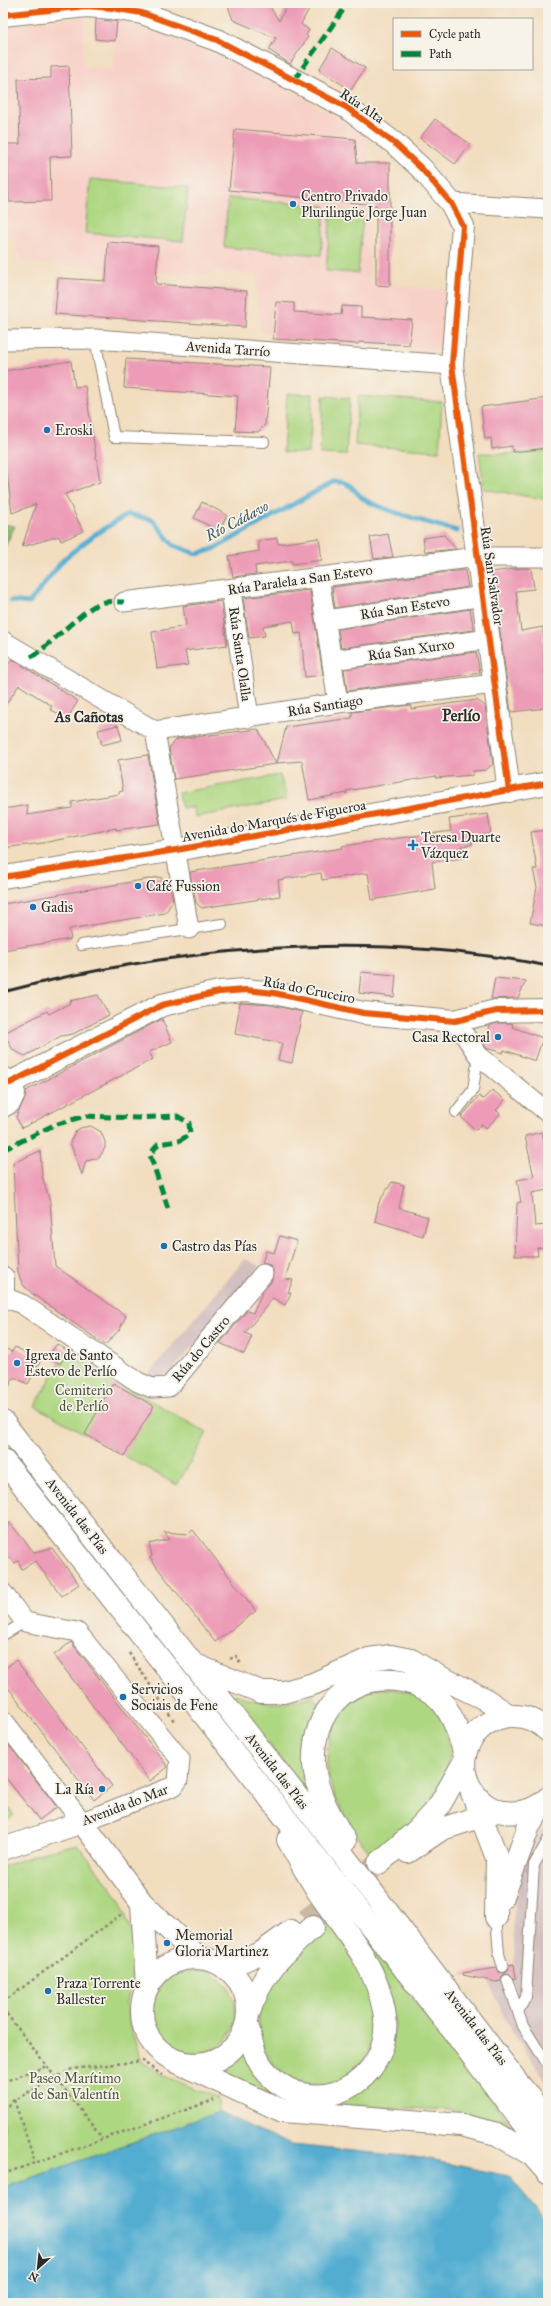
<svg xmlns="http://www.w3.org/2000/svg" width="551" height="2306" font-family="'IM FELL Great Primer',serif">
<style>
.built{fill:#f7d1c8}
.industrial{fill:#d2bfc0}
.green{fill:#aed782;stroke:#6c8156}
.forest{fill:#8ab870;stroke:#5a724e}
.water{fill:#53add1;stroke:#3f6c7e}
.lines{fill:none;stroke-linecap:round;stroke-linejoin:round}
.stream{stroke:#53add1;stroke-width:5}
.building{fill:#ed9cb7}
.secondary-tunnel{stroke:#cab9a1;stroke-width:22;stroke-dasharray:22 11;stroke-linecap:butt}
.lane-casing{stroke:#8e8475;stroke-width:12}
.street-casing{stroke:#8e8475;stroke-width:21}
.secondary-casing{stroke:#8e8475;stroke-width:24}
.highway-casing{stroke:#8e8475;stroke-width:24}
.path{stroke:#8e8475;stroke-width:2.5;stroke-dasharray:3 3;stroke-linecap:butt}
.lane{stroke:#fff;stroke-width:10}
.street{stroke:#fff;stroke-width:19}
.secondary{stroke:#fff;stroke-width:22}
.highway{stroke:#fff;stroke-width:22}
.rail{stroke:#2b2b2b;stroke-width:3}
.quiet{stroke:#00873e;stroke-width:5;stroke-dasharray:10 5;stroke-linecap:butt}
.cycleway-casing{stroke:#f7f3e8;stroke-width:8}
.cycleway{stroke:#e8590c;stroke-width:6}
.poi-dot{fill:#1f6fb2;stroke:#f7f3e8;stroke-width:1.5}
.labels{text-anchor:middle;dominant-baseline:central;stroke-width:3.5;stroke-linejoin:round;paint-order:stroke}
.street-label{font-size:14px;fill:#2b2b2b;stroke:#f7f3e8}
.poi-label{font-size:14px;fill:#2b2b2b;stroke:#f7f3e8;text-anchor:start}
.park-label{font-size:14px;fill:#4c5641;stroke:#f7f3e8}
.water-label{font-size:15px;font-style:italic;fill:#395865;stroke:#f7f3e8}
.neighbourhood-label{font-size:15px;font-weight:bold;fill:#2b2b2b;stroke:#f7f3e8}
.quarter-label{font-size:16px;font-weight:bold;fill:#2b2b2b;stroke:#f7f3e8}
</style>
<rect width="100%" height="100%" fill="#f7f3e8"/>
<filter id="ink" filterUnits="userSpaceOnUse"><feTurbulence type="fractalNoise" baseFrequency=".025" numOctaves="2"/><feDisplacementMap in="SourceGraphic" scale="8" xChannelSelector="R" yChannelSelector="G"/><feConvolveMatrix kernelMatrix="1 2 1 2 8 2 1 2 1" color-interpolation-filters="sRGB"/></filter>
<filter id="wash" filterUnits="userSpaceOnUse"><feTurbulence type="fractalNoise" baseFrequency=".012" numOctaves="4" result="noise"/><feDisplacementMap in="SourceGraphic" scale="16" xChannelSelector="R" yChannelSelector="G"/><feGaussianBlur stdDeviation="0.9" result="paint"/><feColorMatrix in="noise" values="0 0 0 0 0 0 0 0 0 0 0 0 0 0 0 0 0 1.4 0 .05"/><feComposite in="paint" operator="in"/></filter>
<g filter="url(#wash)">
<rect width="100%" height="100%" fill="#f2ddbf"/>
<path class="built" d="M85 16 82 67 113 70 117 19 230 60 287 88 368 137 369 284 447 290 441 347 439 350 409 347V345L359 342 358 344 273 339 274 333 261 332 255 274 212 272 211 275 24 263 3 219V27Z"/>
<path class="industrial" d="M245 1259 260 1266 162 1383 149 1373Z
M548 1823V2085L506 2021 486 1975 515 1969 513 1919 527 1844Z"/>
<path class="green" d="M90 179 188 188 183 241 85 233Z
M228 198 325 206 321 255 224 247Z
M331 211 363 214 358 273 326 271Z
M287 394H313L309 453 283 452Z
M323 396 350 398 346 455 320 454Z
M358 396 442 402 439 451 355 445Z
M548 450V500L484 489 479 453 513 454Z
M280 775 287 800 195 817 194 808H182L178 793Z
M66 1352 207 1433 177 1485 35 1406Z
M379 1688 408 1691 428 1701 443 1721 451 1749 446 1777 433 1804 374 1858C345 1822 315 1778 332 1730 336 1718 343 1705 353 1697 360 1692 372 1690 379 1688Z
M235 1694C266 1705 282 1706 313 1696L319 1704C299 1747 304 1754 314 1798L309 1796 232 1697Z
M3 1800 14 1815 3 1824Z
M77 1844 119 1898 132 1933 135 1961 127 2003 129 2025 142 2061 164 2076 218 2098V2112L3 2188V1866L46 1851Z
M331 1918 370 1984 376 2036 362 2063 340 2081 322 2085 293 2081 272 2064 259 2039V2007L297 1948Z
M365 1942 369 1943 514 2129 483 2117 450 2110 300 2103 253 2089 223 2071 245 2052 262 2077 337 2100 369 2086 387 2061 395 2026 388 1990Z
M152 2012a42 42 0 1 1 84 0a42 42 0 1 1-84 0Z"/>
<path class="forest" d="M3 524 15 526 3 551Z"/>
<path class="water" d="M218 2112 292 2145 415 2157 509 2176 548 2223V2303H3V2188Z"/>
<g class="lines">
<path class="stream" d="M11 601 29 603 64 559 94 535 128 514 153 520 173 545 197 554 214 549 333 482C355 480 353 495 369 502 396 515 428 522 457 531"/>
</g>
<g id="blocks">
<path class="building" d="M227 3H265L269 5 279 21 288 3H312L301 24 309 30 306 35 308 37 290 64 269 50 276 38 233 20Z
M96 19 117 22 115 41 95 39Z
M332 48 365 68 351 90 319 70Z
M69 66 72 156 50 157 51 201 9 202 7 144H20L18 79 51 78V67Z
M435 119 470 144 455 164 420 138Z
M235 129 355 139 357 163H390V286L376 285V205L229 190Z
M108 242 158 246 156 284 247 291 245 327 55 314 58 278 106 281Z
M276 302 294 303V312L341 315 342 306 361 307V317L412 320 409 345 359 342 358 344 273 339Z
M126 359 270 367 265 425 258 432 235 431 238 396 124 388Z
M71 361 75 387 85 386 100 482 65 494 83 531 61 541 59 536 22 547 36 504 12 513 7 473 3 474V371Z
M548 398V448L513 452 512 446 492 449 491 438 485 439 481 407Z
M202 502 227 515 219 531 194 518Z
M388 534 393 557 374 559 370 537Z
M444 535 456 549 425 552 423 538Z
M277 538 278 544 319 538 322 560 292 564V561L255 566 256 574 233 577 229 556 259 551 258 541Z
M521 568H531L534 589 516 591 521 631 543 627 546 708 511 712 492 572Z
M465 570 468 587 335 608 332 587Z
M310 590 323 675 305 677 301 633 295 634 293 621 263 626 265 636 249 638 243 598Z
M221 601 227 645 185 651 188 665 157 669 152 632 186 626 183 606Z
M470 609 474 630 341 648 338 629Z
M476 652 480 673 347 691 344 669Z
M12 659 78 701 67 719 50 709 52 706 19 685 3 709V673Z
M477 700 485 706 493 764 486 770 473 771V775L436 778V776L346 791 347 793 309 800 302 761 277 763 286 727 352 718V712L411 705V709Z
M118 725 122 740 102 745 98 730Z
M258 729 276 764 174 779 169 748 177 739Z
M148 755 160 824 116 830V828L43 843 3 848V809L28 805 27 815 72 808V802L119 794V792L123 791 118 760Z
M488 814 491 834 475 836 476 840 472 841V845L461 846 463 858 432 862 435 889 372 900 368 873 322 880 321 873 278 880 280 896 202 908 196 903 190 872 343 848 342 846 451 831 449 819Z
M548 830V926L530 923 537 887 533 869H537L531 832Z
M160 877 170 886 173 901 165 913 69 929 71 939 3 950V904Z
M361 972 396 975 394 997 359 993Z
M495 978 526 981 518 998 491 999Z
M98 995 109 1015 73 1034 61 1036 25 1056 13 1050 4 1033 47 1011 49 1014 70 1003 69 1001Z
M240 1003 272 1005 302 1012 292 1063 278 1060 282 1043 235 1034Z
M162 1019 172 1042 149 1052 153 1059 22 1128 16 1117 25 1098 26 1091Z
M498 1023H510L513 1024 512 1027 543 1038 535 1061 504 1050 503 1053 486 1048 484 1044 490 1025Z
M492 1090 505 1100 496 1110 500 1114 486 1128 482 1124 476 1130 461 1117 479 1096 483 1099Z
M91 1126 101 1132 105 1142V1148L99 1158 86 1161 82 1175 70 1142 75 1132 80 1128Z
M542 1132 548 1159V1190L532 1193 535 1226 548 1225V1247L537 1248 538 1256H515L517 1203 521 1202 517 1180 534 1177 525 1136Z
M40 1151 42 1176 50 1202 55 1266 126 1316 120 1329 105 1345 34 1295 23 1285 18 1273 13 1163Z
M392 1182 404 1185 399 1208 428 1217 423 1236 375 1221 379 1202Z
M280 1236 297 1241 285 1279 293 1280 288 1292 291 1293 285 1305 273 1298 245 1333 252 1336 244 1354 220 1343 247 1311 253 1313 263 1291 272 1281 273 1270 270 1265 262 1263 266 1251 274 1253Z
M57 1344 68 1351 60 1364 48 1357Z
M3 1347 12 1352 15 1347 41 1360 28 1384 14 1377 3 1399Z
M113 1383 154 1406 124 1456 85 1434Z
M9 1522 34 1552 52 1548 79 1584 62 1596 35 1561 22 1569 18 1561 15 1563 10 1557 5 1558 3 1543Z
M193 1530 256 1611 215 1642 150 1558 152 1556 149 1544 170 1539 164 1532 188 1534Z
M71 1642 168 1767 150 1781 54 1655Z
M16 1660 112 1786 94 1800 3 1681V1670Z
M3 1738 57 1807 39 1820 3 1774Z
M514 1964 516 1978 513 1979 511 1975 505 1974 502 1976 501 1981 496 1982 463 1975V1973L497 1968 499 1972 505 1973 508 1971 509 1965Z"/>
</g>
</g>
<g filter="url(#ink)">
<use href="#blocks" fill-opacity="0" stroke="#8e8475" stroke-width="1"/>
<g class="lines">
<path class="secondary-tunnel" d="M306 1920 379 1863"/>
<g class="lane-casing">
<path id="lane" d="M95 339 114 437 264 442
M81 945 222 924
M456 1112 473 1090 478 1055
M3 1635 25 1622
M496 1917 499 1954 503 1967
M507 1980 523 2026 548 2065
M518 2012 526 1997 534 1865 548 1840"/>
</g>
<g class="street-casing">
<path id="street" d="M451 203 548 209
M3 340 95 339 452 365
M319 577 338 703
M231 590 249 718
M124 602 477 557H548
M327 620 483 596
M3 641 155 731 189 929
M332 660 489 639
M155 731 338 703 494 684
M455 1021 478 1055 548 1113
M4 1297 22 1304 138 1382 152 1388 169 1387 263 1274
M3 1593 25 1622 77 1632 180 1759 178 1780 174 1786 82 1822 3 1720"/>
</g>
<g class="secondary-casing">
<path id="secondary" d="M3 15 86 6 112 8 142 13 217 40 346 107 394 143 422 169 451 203 463 226 452 365 509 791
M3 877 176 850 548 783
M3 1078 10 1083 14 1093 10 1102 3 1106
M10 1083 162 1005 219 992 246 990 274 993 363 1013 455 1021 496 1011 548 1010
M3 1278V1297
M548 1731C505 1689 439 1743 474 1793 480 1802 491 1810 503 1812 520 1814 536 1810 548 1798
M472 1793 497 1858 496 1917
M3 1849 82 1822 142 1903 199 1958
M408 1852 442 1829 494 1812
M379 1863 416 1831 439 1806 464 1762
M503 1897 529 1826 543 1804
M142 1903 147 1987
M142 2011a53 53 0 1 1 106 0a53 53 0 1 1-106 0Z
M225 1968 261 1953 291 1931
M248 2015C263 1971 280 1957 313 1927"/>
</g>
<g class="highway-casing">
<path id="highway" d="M3 1422 373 1893 548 2122
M3 1460 448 2024 548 2156
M193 1664 261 1692H284L313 1684 369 1659 391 1656 411 1660 438 1676 483 1698 510 1716
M345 1841C332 1818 316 1793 314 1765 311 1711 348 1672 402 1681 415 1683 433 1691 442 1702 454 1717 460 1737 465 1755
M247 2024C251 2039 254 2057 264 2069 311 2127 397 2082 384 2011 376 1964 345 1931 319 1893 308 1876 298 1858 288 1840
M177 2062 283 2111 461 2125 497 2134 532 2155 548 2173"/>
</g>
<path class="path" d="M129 1653 174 1721
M230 1659 236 1656 241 1664
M3 2002 123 1913
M3 2009 102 2138
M3 2082 47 2066
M14 2100 35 2162
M3 2110 14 2100 72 2069 142 2061 162 2075
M3 2174 214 2100"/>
<use href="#lane" class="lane"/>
<use href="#street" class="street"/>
<use href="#secondary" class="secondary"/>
<use href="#highway" class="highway"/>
<path class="rail" d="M3 992C180 946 368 930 548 966"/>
<path class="quiet" d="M294 80 348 3
M31 657C51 646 86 604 105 602 111 601 118 602 124 602
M3 1150 54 1125 85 1116 138 1118 177 1116 189 1123 190 1134 179 1141 158 1144 150 1155 168 1208"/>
<g class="cycleway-casing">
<path id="cycleway" d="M3 15 86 6 112 8 142 13 217 40 346 107 394 143 422 169 451 203 463 226 452 365 509 791
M3 877 176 850 548 783
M10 1083 162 1005 219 992 246 990 274 993 363 1013 455 1021 496 1011 548 1010"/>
</g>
<use href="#cycleway" class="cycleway"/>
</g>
</g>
<g class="poi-dot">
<circle cx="293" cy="204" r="4"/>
<circle cx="47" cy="430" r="4"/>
<path d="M411 839h4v4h4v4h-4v4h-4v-4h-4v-4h4z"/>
<circle cx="138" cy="886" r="4"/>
<circle cx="33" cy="907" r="4"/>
<circle cx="498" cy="1037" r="4"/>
<circle cx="164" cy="1246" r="4"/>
<circle cx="17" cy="1363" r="4"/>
<circle cx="123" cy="1697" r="4"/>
<circle cx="102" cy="1789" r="4"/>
<circle cx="167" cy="1943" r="4"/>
<circle cx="48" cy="1991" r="4"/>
</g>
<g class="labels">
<g class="street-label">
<text transform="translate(362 106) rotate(34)">Rúa Alta</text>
<text transform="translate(228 349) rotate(4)">Avenida Tarrío</text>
<text transform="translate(492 576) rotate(82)">Rúa San Salvador</text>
<text transform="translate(300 580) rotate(-8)">Rúa Paralela a San Estevo</text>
<text transform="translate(405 608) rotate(-9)">Rúa San Estevo</text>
<text transform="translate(411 650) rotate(-8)">Rúa San Xurxo</text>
<text transform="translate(240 654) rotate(82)">Rúa Santa Olalla</text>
<text transform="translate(325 706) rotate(-9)">Rúa Santiago</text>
<text transform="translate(274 821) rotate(-10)">Avenida do Marqués de Figueroa</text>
<text transform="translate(309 990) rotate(11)">Rúa do Cruceiro</text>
<text transform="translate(201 1349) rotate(-50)">Rúa do Castro</text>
<text transform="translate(77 1516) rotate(52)">Avenida das Pías</text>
<text transform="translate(277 1771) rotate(52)">Avenida das Pías</text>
<text transform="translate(125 1805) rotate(-21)">Avenida do Mar</text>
<text transform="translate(476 2027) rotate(52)">Avenida das Pías</text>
</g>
<g class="poi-label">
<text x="301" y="196">Centro Privado<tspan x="301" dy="16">Plurilingüe Jorge Juan</tspan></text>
<text x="55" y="430">Eroski</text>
<text x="421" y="837">Teresa Duarte<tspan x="421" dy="16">Vázquez</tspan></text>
<text x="146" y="886">Café Fussion</text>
<text x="41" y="907">Gadis</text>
<text x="490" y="1037" text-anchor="end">Casa Rectoral</text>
<text x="172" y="1246">Castro das Pías</text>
<text x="25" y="1355">Igrexa de Santo<tspan x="25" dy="16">Estevo de Perlío</tspan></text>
<text x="131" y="1689">Servicios<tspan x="131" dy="16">Sociais de Fene</tspan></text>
<text x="94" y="1789" text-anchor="end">La Ría</text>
<text x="175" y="1935">Memorial<tspan x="175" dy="16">Gloria Martinez</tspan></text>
<text x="56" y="1983">Praza Torrente<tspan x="56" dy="16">Ballester</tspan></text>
</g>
<g class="park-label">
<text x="84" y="1390">Cemiterio<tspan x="84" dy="16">de Perlío</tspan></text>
<text x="75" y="2078">Paseo Marítimo<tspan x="75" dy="16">de San Valentín</tspan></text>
</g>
<g class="water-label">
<text transform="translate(237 521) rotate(-28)">Río Cádavo</text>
</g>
<g class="neighbourhood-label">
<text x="89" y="717">As Cañotas</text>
</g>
<g class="quarter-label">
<text x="461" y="715">Perlío</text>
</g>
</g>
<rect width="551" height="2306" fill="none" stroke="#f7f3e8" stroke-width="16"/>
<rect x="393" y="18" width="140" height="52" fill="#f7f3e8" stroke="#a5a39c"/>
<rect x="401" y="31" width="20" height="6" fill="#e8590c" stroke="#a5a39c"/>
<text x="429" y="38" font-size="12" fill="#2b2b2b">Cycle path</text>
<rect x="401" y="51" width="20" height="6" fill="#00873e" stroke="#a5a39c"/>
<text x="429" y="58" font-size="12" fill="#2b2b2b">Path</text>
<g transform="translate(38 2268) rotate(207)" stroke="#f7f3e8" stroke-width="3" paint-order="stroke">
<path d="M0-3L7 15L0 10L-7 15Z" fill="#2b2b2b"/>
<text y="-6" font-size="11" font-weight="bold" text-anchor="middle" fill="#2b2b2b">N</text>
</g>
</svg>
